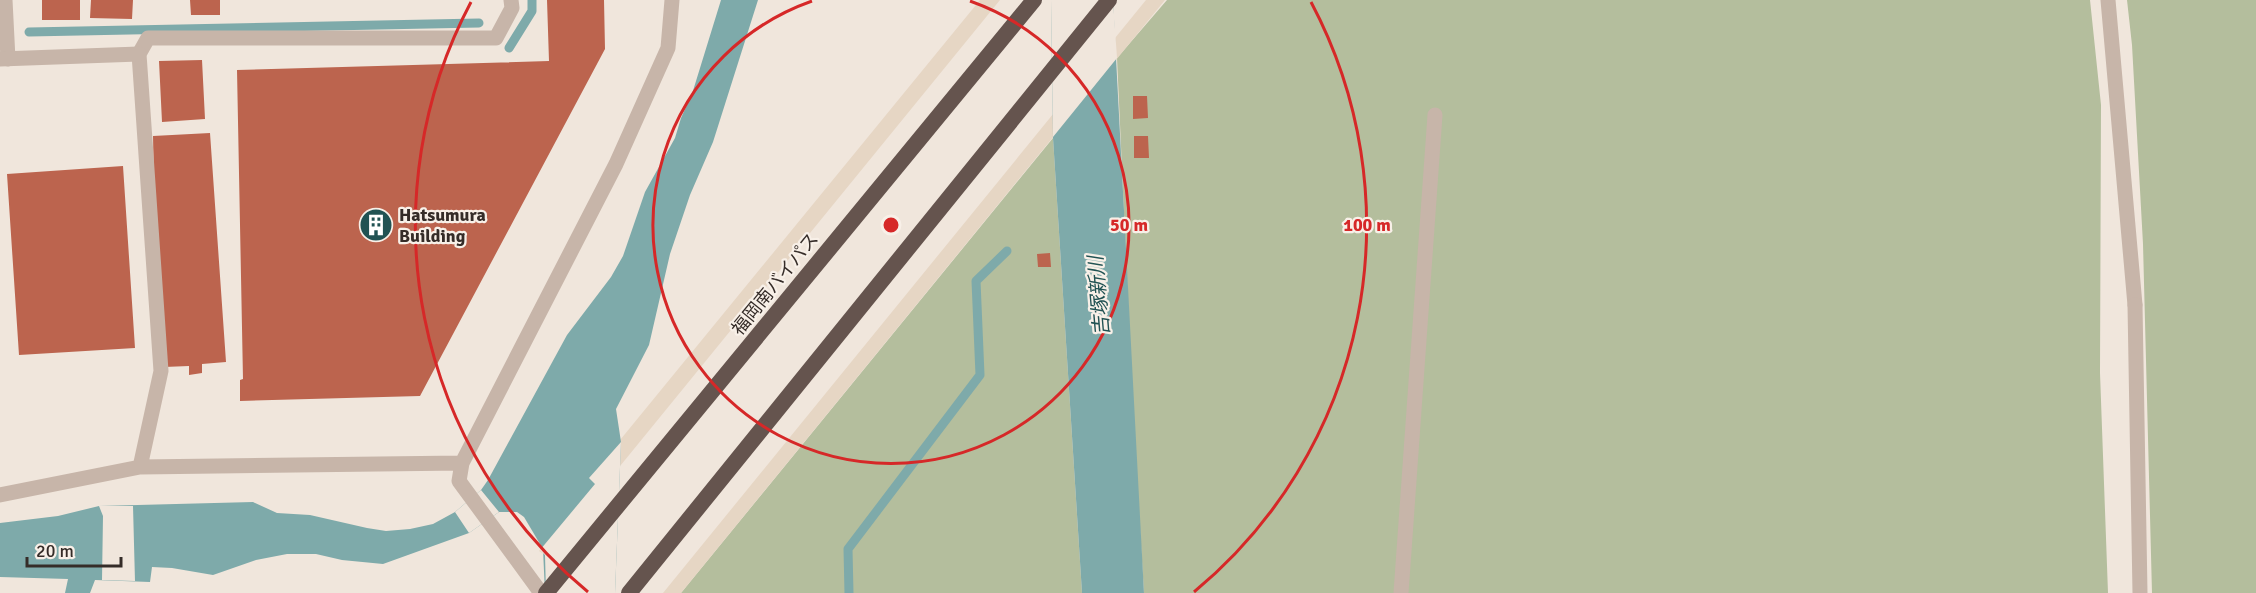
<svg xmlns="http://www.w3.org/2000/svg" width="2256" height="593" font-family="Signika,'Noto Sans JP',sans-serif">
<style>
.green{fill:#b4be9d}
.plaza{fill:#e6d6c4}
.water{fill:#7eaaaa}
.pier{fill:#f0e6dc}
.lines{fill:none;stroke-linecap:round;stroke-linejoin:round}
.stream{stroke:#7eaaaa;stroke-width:9}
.building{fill:#bc644e}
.service{stroke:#c7b5a9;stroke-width:15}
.minor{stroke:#c7b5a9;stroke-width:15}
.tertiary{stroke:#c7b5a9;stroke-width:15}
.trunk{stroke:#65544e;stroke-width:16}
.ring{fill:none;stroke:#d62828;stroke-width:3}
.labels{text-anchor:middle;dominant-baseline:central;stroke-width:4.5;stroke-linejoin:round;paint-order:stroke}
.poi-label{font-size:18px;font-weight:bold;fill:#352c28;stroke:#f8f0e8;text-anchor:start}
.street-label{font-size:18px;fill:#352c28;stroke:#f8f0e8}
.water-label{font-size:20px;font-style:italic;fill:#215253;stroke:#f8f0e8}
.centre{fill:#d62828;stroke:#f8f0e8;stroke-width:3}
.ring-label{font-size:18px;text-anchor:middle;font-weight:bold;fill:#d62828;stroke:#f8f0e8;stroke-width:4.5;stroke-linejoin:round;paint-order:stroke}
</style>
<rect width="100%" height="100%" fill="#f0e6dc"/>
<path class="green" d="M1167 0H2090L2101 105 2100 373 2108 593H1144L1134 433 1117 58Z
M2127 0H2256V593H2152L2143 244 2132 45Z
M1053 138 1082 593H681Z"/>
<path class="plaza" d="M980 0H1000L550 552 545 555 539 551 595 484 589 478Z
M1146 0H1165L681 593H663Z"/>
<path class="water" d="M721 0H758L713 142 690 195 670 254 649 345 616 409 621 442 615 593H545L543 549 524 517 517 512H499L469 533 383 564 342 560 316 554H287L256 560 213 575 172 568 152 567 150 582 95 580 90 593H65L68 579 0 577V523L58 516 99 506 253 502 277 513 310 515 367 528 386 531 410 529 433 524 455 512 481 490 488 480 567 335 611 277 623 256 645 192 675 138 681 118 692 94Z
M1051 0H1113L1144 593H1082L1053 138Z"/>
<path class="pier" d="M1051 0H1113L1117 58 1053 137Z
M621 442 615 593H546L545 555 540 550 595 484 589 478Z
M481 490 499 512 469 533 455 512Z
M99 506H133L135 581 102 580 103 516Z"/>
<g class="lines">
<path class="stream" d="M29 32 479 23
M509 48 532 11V0
M849 593 848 549 980 375 976 281 1007 251"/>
</g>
<path class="building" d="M42 0H80V20H42Z
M91 0H133L132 19 90 18Z
M190 0H220V15H191Z
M547 0H604L605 49 420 396 240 401V380L243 379 237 70 549 61Z
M202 60 205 119 162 122 159 61Z
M1133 96H1147L1148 118 1133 119Z
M210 133 226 362 202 364V373L189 375V366L164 367 155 238 153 136Z
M1134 136H1148L1149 158H1134Z
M123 166 135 348 19 355 7 174Z
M1050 253 1051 267H1038L1037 254Z"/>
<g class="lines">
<path class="service" d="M1401 593 1435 115"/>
<path class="minor" d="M5 0 8 59
M2108 0 2135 305
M140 467 161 371 139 54 148 38H496L512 8 511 0
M0 495 140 467 462 463
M541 593 459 481 462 463 616 164 668 48 672 0"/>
<path class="tertiary" d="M0 59 139 54
M2135 305 2140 593"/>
<path class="trunk" d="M546 593 1034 0
M629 593 1109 0"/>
</g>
<g class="ring">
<path d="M970 1A238 238 0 1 1 812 1"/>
<path d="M588 592A476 476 0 0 1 471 2M1311 2A476 476 0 0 1 1194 592"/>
</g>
<defs>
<g id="building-disc" transform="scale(1.725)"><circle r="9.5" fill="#215253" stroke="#f8f0e8"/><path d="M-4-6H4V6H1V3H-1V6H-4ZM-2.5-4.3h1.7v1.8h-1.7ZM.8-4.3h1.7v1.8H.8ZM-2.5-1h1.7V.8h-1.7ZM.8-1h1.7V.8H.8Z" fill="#fff"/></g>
</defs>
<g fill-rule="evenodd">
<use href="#building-disc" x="376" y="225"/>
</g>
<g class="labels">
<g class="poi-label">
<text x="399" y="215">Hatsumura<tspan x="399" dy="21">Building</tspan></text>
</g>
<g class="street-label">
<text transform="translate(775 284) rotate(-51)">福岡南バイパス</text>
</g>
<g class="water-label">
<text transform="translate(1099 296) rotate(-95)">吉塚新川</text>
</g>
</g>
<circle cx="891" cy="225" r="9" class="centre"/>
<g class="ring-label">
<text x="1129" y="231">50 m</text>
<text x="1367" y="231">100 m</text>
</g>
<path d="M27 557v9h94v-9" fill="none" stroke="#352c28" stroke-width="3"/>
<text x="36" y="557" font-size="18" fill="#352c28" stroke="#f8f0e8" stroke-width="4.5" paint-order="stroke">20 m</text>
</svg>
